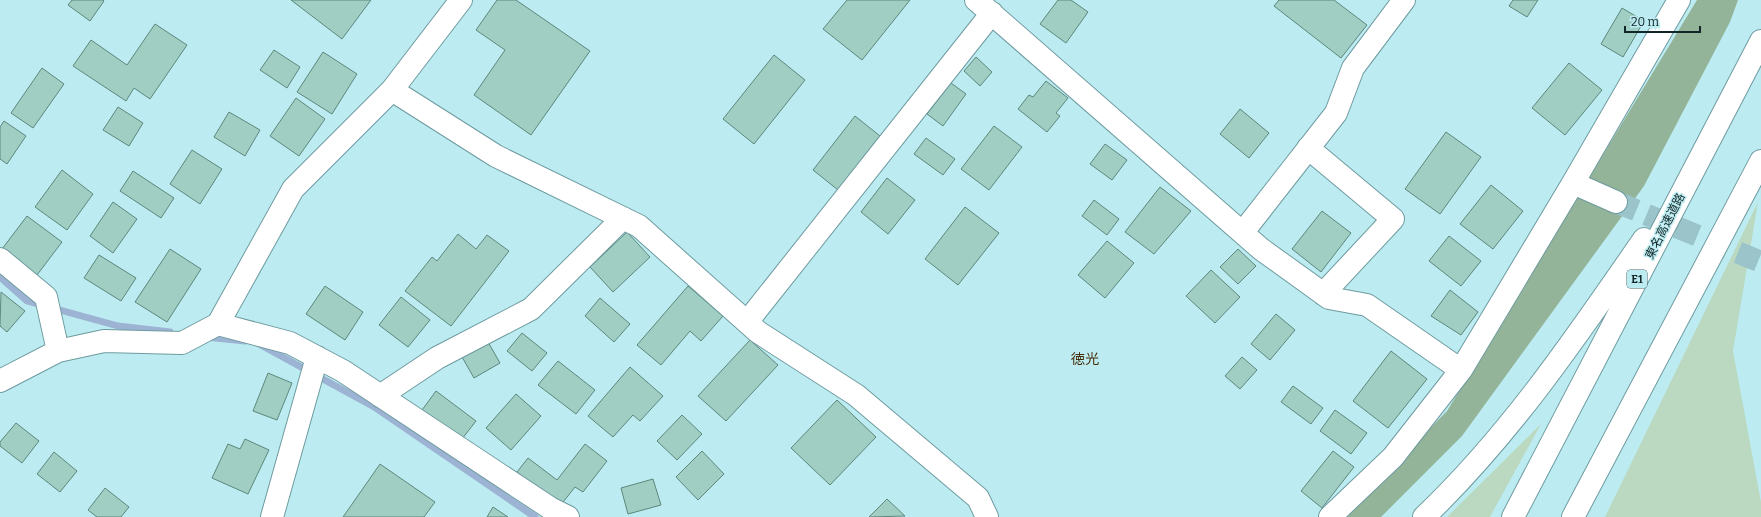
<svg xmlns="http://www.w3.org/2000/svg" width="1761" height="517" font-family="Bitter,'Noto Sans JP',serif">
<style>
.green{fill:#bbd9c1}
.forest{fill:#93b499}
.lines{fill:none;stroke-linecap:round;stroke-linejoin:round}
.stream{stroke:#9db3d3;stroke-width:7}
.building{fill:#a1cec2;stroke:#5d877d}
.minor-tunnel{stroke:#9ac4c9;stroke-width:22;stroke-dasharray:22 11;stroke-linecap:butt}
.minor-casing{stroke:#6e9ba0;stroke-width:24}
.highway-casing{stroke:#6e9ba0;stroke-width:24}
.minor{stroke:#fff;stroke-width:22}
.highway{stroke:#fff;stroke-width:22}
.labels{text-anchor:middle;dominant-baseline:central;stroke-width:3;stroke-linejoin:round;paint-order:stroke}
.shield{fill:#bcecf1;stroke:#456164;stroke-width:1}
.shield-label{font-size:11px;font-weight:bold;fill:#122527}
.street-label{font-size:12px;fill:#122527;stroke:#bcecf1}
.quarter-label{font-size:14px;fill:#442b08;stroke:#bcecf1}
</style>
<rect width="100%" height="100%" fill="#bcecf1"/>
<path class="green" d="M1758 202 1733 351 1761 502V517H1605Z
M1541 424 1490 517H1447Z"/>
<path class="forest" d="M1697 0H1738L1730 22 1644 186 1462 436 1381 517H1343L1447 411Z"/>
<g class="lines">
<path class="stream" d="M0 277 27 301 118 326 170 332
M206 337 245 341
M259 344 376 408 535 517"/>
</g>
<path class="building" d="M72 0H103L104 1 90 21 68 5Z
M291 0H371L342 39Z
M497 0H516L590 51 531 135 474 95 505 50 476 30Z
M847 0H910L862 60 823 29Z
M1058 0H1071L1088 12 1066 43 1040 24Z
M1279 0H1334L1367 25 1341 58 1274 6Z
M1513 0H1538L1527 17 1509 6Z
M1622 8 1644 21 1623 57 1601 44Z
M155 24 187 45 150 99 134 88 126 101 73 66 91 40 127 65Z
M274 50 300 67 287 88 260 70Z
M323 52 357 74 332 114 297 92Z
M774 55 805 80 754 144 723 119Z
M976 57 992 72 980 86 964 71Z
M1569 63 1602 90 1565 135 1532 108Z
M42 68 64 84 33 128 11 113Z
M1046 81 1068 98 1056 113 1060 116 1047 132 1018 109 1029 95 1033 97Z
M951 83 966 94 943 126 927 114Z
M296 98 325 119 299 156 270 136Z
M118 107 143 123 129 146 103 130Z
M1240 109 1269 133 1249 158 1220 134Z
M229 112 260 130 245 156 214 137Z
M855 116 880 136 838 190 813 170Z
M4 121 26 136 7 164 0 159V127Z
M994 126 1022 147 989 190 961 169Z
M1446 132 1481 157 1440 214 1405 189Z
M926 138 955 159 943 175 914 154Z
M1105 144 1127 160 1112 180 1090 164Z
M192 150 222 169 200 204 170 184Z
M62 170 93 194 67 230 35 207Z
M133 171 174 198 161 218 120 191Z
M887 178 915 200 888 234 861 212Z
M1491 185 1523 211 1493 249 1460 224Z
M1160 187 1191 211 1154 254 1125 232Z
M1094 200 1119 219 1107 235 1082 216Z
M113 202 137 219 113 253 90 236Z
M965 207 999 233 958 285 925 259Z
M1322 211 1351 233 1321 272 1292 249Z
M27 216 62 242 37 275 2 249Z
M627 232 650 257 613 292 590 267Z
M458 234 476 249 487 235 509 251 451 326 405 291 432 257 437 261Z
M1449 236 1481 261 1461 286 1429 261Z
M1107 241 1134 263 1105 298 1078 275Z
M170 249 201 269 167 322 135 302Z
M1238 249 1256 266 1238 284 1220 267Z
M99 255 136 278 121 301 84 278Z
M1211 270 1240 297 1215 323 1186 296Z
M325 286 363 312 345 340 306 314Z
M688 286 723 316 701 341 690 331 661 365 637 345Z
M1450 290 1478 312 1461 335 1431 316Z
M1 292 25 311 7 332 0 326Z
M401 297 430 320 408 347 379 325Z
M600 298 630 324 614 342 585 316Z
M1276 314 1295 330 1270 360 1251 344Z
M522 333 547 353 532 371 507 351Z
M750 340 778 365 726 421 698 396Z
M488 342 500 363 474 378 462 357Z
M1391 351 1427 379 1388 428 1353 401Z
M1242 357 1257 370 1240 389 1225 376Z
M558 361 595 390 576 414 538 385Z
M630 367 663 396 640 421 633 415 613 437 588 416Z
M268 373 292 383 277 420 253 411Z
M1293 386 1323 408 1311 424 1281 402Z
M436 391 476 421 462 439 422 410Z
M516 394 541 416 511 450 486 428Z
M837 400 876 437 830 485 791 448Z
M1335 410 1367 433 1351 454 1320 431Z
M682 415 702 434 677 460 657 441Z
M16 423 39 441 22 463 0 446V442Z
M245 439 269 450 248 494 212 478 228 444 240 449Z
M585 444 607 461 583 492 575 487 560 506 517 472 528 458 557 480Z
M702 451 724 474 698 500 676 477Z
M1333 451 1354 467 1322 508 1301 491Z
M54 452 77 471 60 492 37 474Z
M380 464 435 502 424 517H343Z
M653 479 661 505 628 514 621 488Z
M105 488 129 507 121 517H97L88 510Z
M887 499 905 516 869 517Z
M493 507 508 517H487Z"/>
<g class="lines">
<path class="minor-tunnel" d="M1616 202 1761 262"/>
<g class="minor-casing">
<path id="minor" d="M976 0 1261 249 1329 298 1367 305 1461 370
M392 90 496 156 639 226 758 332 856 395 978 498 987 517
M1308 148 1393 219 1323 294
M1573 183 1616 202
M1243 232 1336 113 1353 68 1404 0
M0 259 46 297 58 351
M747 322 992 13
M218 324 290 343 343 371 550 508 568 517
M0 381 58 351 104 341 182 343 218 324 293 189 392 90 461 0
M380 396 437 358 531 309 623 218
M272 517 317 357
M1330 517 1393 457 1461 370 1573 183 1679 0"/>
</g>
<g class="highway-casing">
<path id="highway" d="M1424 517C1510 435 1577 336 1644 239
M1513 517 1761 41
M1573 517 1761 161"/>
</g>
<use href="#minor" class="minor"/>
<use href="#highway" class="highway"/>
</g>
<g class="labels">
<rect class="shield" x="1627" y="270" width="20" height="18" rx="3"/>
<g class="shield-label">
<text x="1637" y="279">E1</text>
</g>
<g class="street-label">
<text transform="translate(1665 226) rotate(-63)">東名高速道路</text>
</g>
<g class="quarter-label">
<text x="1085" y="359">徳光</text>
</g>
</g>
<path d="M1625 26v6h75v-6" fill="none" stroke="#122527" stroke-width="2"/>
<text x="1631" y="26" font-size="12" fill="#122527" stroke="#bcecf1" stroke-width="3" paint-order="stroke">20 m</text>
</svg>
